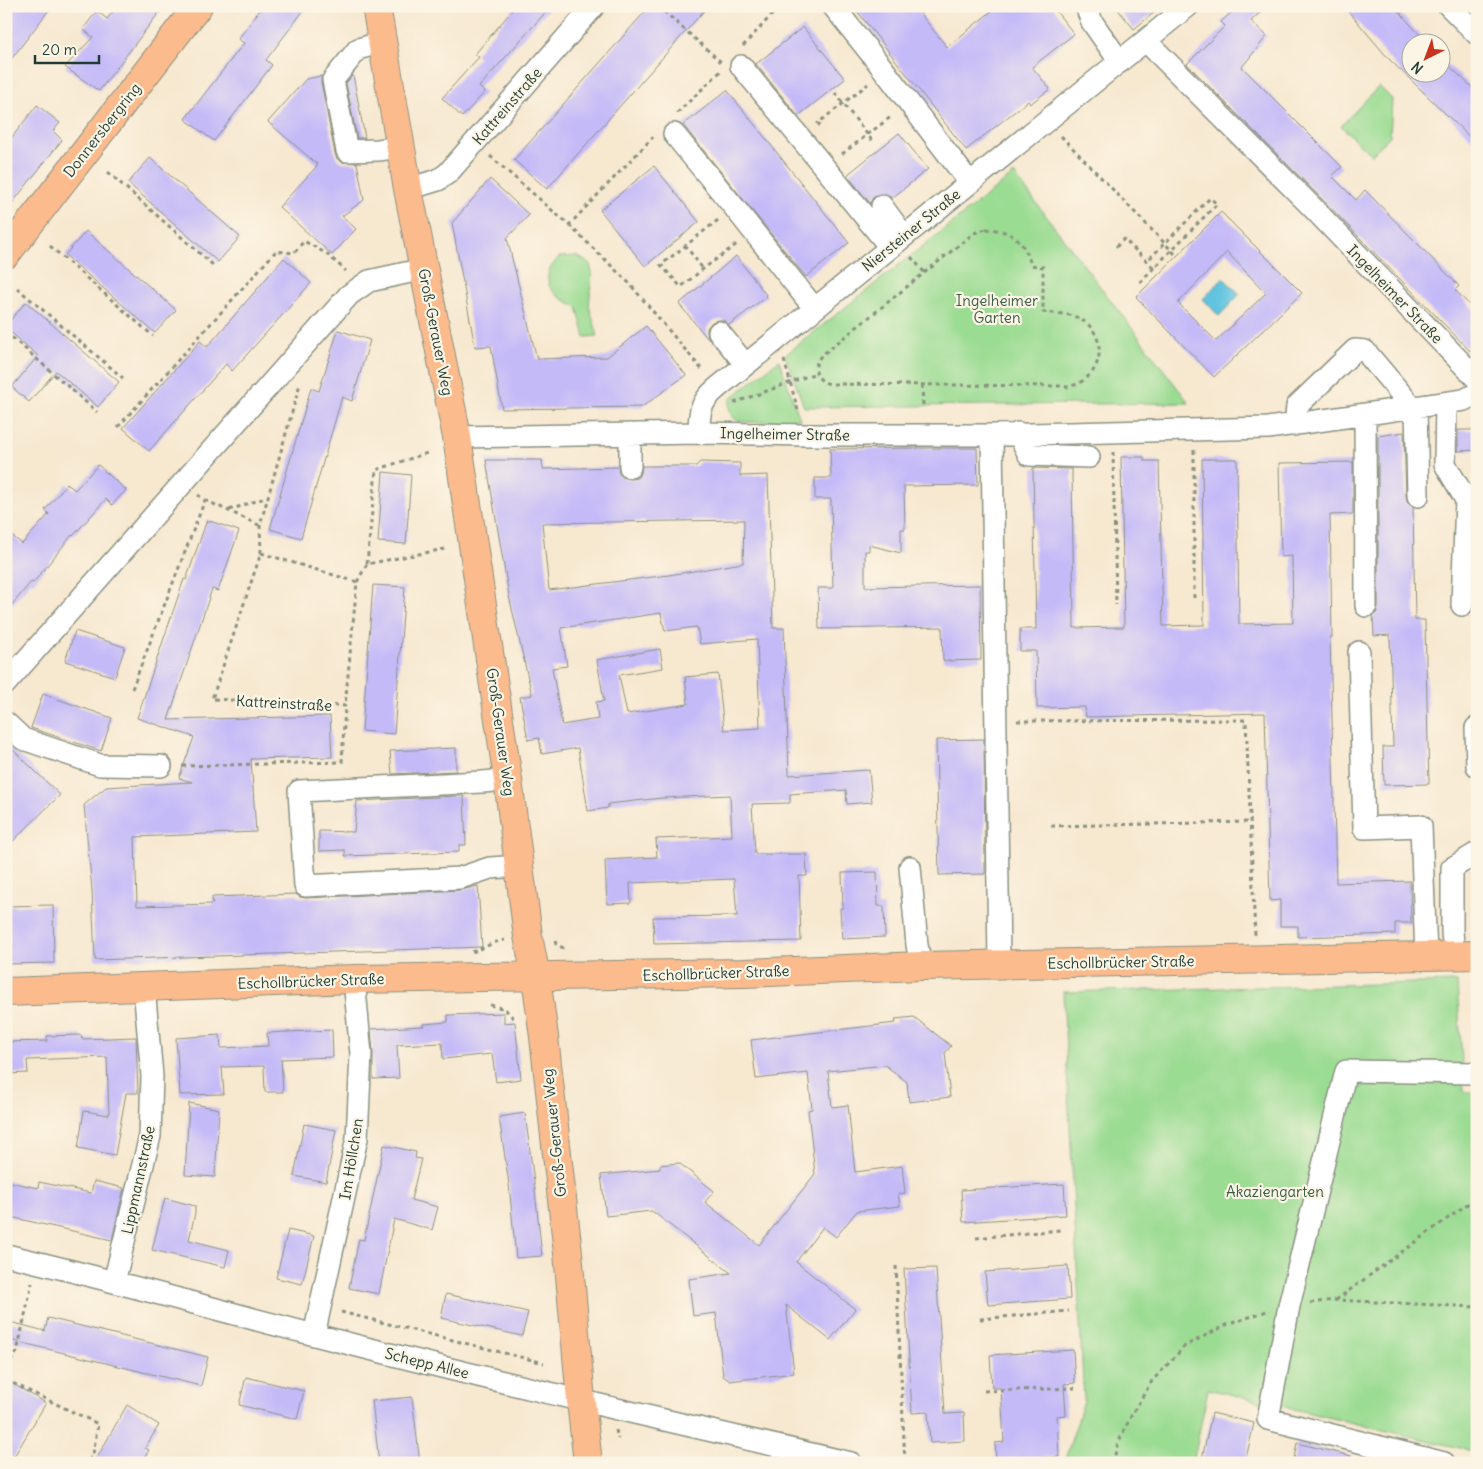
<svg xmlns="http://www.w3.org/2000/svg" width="1483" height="1469" font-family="Delius,sans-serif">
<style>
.green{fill:#9bdc93;stroke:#5d8c64}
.water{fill:#61c4df;stroke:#40808a}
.building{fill:#c4baf8;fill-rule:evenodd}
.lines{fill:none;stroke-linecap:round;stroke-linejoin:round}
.minor-casing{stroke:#8b9282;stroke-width:24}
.major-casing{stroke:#8b9282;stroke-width:30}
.path{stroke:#8b9282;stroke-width:3;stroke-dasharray:4 4;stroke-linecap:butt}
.minor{stroke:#fff;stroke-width:21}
.major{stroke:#fbbb8d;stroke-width:28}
.labels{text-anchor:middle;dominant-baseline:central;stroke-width:4.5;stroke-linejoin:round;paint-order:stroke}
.street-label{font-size:15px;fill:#1f3d34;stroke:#fcf5e5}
.park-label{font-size:15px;fill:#385d47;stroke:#fcf5e5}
</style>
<rect width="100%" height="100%" fill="#fcf5e5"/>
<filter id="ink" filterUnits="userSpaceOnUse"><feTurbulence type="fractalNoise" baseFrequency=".02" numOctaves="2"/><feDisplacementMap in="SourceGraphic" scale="10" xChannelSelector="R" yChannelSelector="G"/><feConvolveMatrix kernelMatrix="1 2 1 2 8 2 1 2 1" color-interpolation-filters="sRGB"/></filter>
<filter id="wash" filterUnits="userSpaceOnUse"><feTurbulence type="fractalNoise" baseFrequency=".0096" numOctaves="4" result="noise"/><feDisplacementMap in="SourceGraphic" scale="20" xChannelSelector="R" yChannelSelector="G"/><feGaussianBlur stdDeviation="1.12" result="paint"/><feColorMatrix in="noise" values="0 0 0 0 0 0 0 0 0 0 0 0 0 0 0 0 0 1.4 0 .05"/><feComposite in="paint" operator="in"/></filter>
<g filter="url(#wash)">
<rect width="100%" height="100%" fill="#f7e8d0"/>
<path class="green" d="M1379 86 1392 99 1390 136 1371 155 1341 126Z
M1014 174 1189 403 804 407 785 355Z
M577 256 590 264 592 273 589 306 598 336 585 337 577 307C562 299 543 291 549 271 551 266 556 261 559 257Z
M779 360 800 419C787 420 750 424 739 421 729 418 727 406 731 398Z
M1457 982 1464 1092H1477V1452L1208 1389 1193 1463H1064L1084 1401 1063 992Z"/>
<path class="water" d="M1223 278 1240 294 1219 316 1203 299Z"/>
<g id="blocks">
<path class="building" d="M6 6H52L6 66Z
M117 6H164L99 91 65 67 93 37 83 29 97 11 107 19Z
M263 6H307L266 60 272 65 214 141 185 119 244 43 238 39Z
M516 6H551L479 87 485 92 462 117 442 98 479 57 475 54Z
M650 6H708L547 189 514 160Z
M853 6H914L947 47 998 6H1052L1074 34 1032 67 1050 89 1030 104 1028 101 966 150Z
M1115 6H1162L1134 29Z
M1238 6H1267L1251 21 1267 36 1242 67 1342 167 1332 176 1356 200 1365 190 1459 286 1455 290 1477 313V358L1322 199 1187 64 1225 26 1221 22Z
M1344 6H1394L1426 42H1410V72H1440V57L1477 92V144L1388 58Z
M803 27 845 79 798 116 756 64Z
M353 75 365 138H357L346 83Z
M321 76V82L335 154 337 159 342 162 357 163 364 200 342 216 356 229 332 255 279 207 318 165 268 122 306 79Z
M727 90 849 243 806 277 683 125Z
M37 105 60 123 53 131 62 140 6 211V145Z
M899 133 928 169 892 198 887 194H880L874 196 870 203 847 175Z
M150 158 240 237 218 262 128 183Z
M654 166 699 222 645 266 600 210Z
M490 179 529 215 507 238 537 359 607 357 646 326 686 375 642 407 502 409 491 346 475 347 452 223Z
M1221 212 1302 293 1214 377 1136 297ZM1227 252 1266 293 1216 341 1178 303Z
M86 231 176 310 155 333 65 255Z
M736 256 767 296 729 325 723 320H718L712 322 707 328V333L709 340 679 304Z
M284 258 311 283 232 371 226 364 149 451 123 428 200 341 207 347Z
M26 302 119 382 98 407 56 371 29 402 12 387 38 356 6 328V325Z
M338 330 370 340 352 401 342 397 301 538 270 529 311 388 319 391Z
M1458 430H1477V450L1458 451Z
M1404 432 1406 496 1408 503 1413 507 1415 620H1425L1429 784 1384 785 1383 747H1393L1390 635 1374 636 1373 616 1377 612 1378 606V436Z
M920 448H977L978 485 904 486 905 529H901V553L869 545V551H865V587L980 585 981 660 943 661 942 627 819 629 818 588H833L831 499H815V478H831L830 449Z
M1121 457H1144V461H1159L1163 626 1204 625 1202 459H1237L1239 624 1293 623 1292 556 1281 557 1279 463 1353 462V514L1330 515 1332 637H1330L1336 883 1410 881 1411 923H1395V934L1298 937V926H1280V900L1270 901 1265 713 1086 717 1085 707 1037 708 1036 651H1020V629H1036L1033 468 1072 469 1074 628 1124 627Z
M486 460H542L543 469 618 467 619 474 624 478 630 479 637 478 641 473 642 466H696L700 462 740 463V476L768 475 773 628H784L789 775 869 770 872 802 847 804 846 790 790 794V803L752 804 755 854H806L807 876H799L801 941 654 944 653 917 737 916 734 879 630 883 631 903 607 904 605 860 657 857 656 839 732 836 730 795 662 798 608 804V808L588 811 578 748 542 754 539 738 528 740 520 697 532 695 509 596ZM744 520 743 563 669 575 549 590 542 523ZM661 613 665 631 697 627 700 644 757 639 760 728 724 730 718 674 685 677 688 704 627 714 619 675 663 668 660 649 597 660 604 701 596 702 598 719 562 725 552 668 567 666 561 628Z
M98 465 126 490 112 505 106 499 73 536 72 535 33 583 31 582 6 612V531L22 544 49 514 45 510 67 484 75 490Z
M383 472 411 475 406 544 378 542Z
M207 520 239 531 218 591 212 589 168 720 330 716 332 757 251 759 256 832 135 837 137 906 213 904 212 897 296 894 300 897 306 898 461 890 478 886 482 947 95 960 92 890 84 805 106 787 192 782 179 778 194 737 137 718 184 579 186 580Z
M373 585 405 587 394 734 362 731Z
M75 631 125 647 115 677 65 661Z
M43 694 112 718 101 751 31 728Z
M984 739 985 874 939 875 936 740Z
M6 743 60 795 6 848Z
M456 748V771L392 774 390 751Z
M457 796H464L466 845H459V852L345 856V850L319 851V831L354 832 357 801Z
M877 872 878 906H884L885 937 842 939 840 908H843L842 873Z
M53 905 54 963 6 964V906Z
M504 1013V1023L515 1022 521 1079 496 1082 492 1054 443 1059 442 1043 397 1045 399 1078 373 1079V1053L371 1029 424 1026 423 1024 448 1022V1015Z
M914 1017 951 1046 945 1053 950 1097 909 1102 907 1082 885 1065 828 1071 832 1107 848 1105 855 1172 902 1166 905 1193 898 1194 900 1206 857 1211 836 1237 823 1227 796 1262 855 1309 830 1340 786 1305 794 1373 730 1381 723 1376 716 1313 693 1316 689 1279 731 1273 652 1211 606 1216 601 1175 660 1169V1165L679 1163 714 1191 705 1202 759 1245 815 1174 808 1110 812 1109 808 1073 756 1079 751 1040 896 1023 895 1019Z
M332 1030 333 1057 281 1059 283 1092H265L264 1066 222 1067 224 1094 180 1095 176 1038 220 1035 221 1048 268 1046 267 1033Z
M81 1035 82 1039 136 1037 138 1093H126L115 1155 78 1148 84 1111 109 1115 107 1057 27 1060 28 1073 6 1074V1042L47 1041V1036Z
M189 1103 219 1109 215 1177 185 1175Z
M525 1113 535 1190 542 1256 516 1258 509 1184 499 1117Z
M304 1124 336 1130 326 1182 294 1176Z
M384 1145 416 1152 415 1158 421 1159 411 1200 438 1207 432 1230 394 1219 379 1294 349 1288 359 1239 364 1240Z
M6 1181 38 1188 39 1182 91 1193 94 1181 124 1188 112 1240 6 1216Z
M1064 1184 1066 1215 963 1222 961 1190Z
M165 1198 195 1206V1213L189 1240 229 1250 225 1267 152 1250Z
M288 1230 314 1236 302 1284 276 1278Z
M1068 1266 1070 1299 988 1305 985 1272Z
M936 1268 945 1414 964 1413 965 1441 930 1443 928 1412 912 1413 904 1269Z
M446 1294 528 1312 522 1336 441 1318Z
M48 1318 208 1357 201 1386 6 1339V1321L45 1331Z
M1073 1350 1075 1383 1064 1384 1066 1415 1057 1416 1059 1457 996 1460 995 1443 1004 1442 1001 1388H992L990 1355Z
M246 1377 304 1391 297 1419 239 1405Z
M6 1380 46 1403 10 1463H6Z
M412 1397 420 1463H379L372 1401Z
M127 1405 159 1425 145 1448 149 1450 141 1463H94Z
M1212 1413 1254 1423 1245 1463H1201Z
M1297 1443 1351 1456 1350 1463H1293Z"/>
</g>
</g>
<g filter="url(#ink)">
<use href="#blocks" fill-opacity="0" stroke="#8b9282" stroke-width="1"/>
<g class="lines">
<g class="minor-casing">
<path id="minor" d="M833 6 884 70 970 183
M1086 6 1092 22 1120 62
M1449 6 1477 34
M1146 41 1313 208 1477 379
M383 42 358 49 333 80 347 151 378 150 401 147
M741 66 890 247
M674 134 734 207 814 308
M408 189 438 180 448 173 594 6
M882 206 904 236
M719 332 745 364
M1446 403 1445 464 1466 500 1462 605
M1416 407 1418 496
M1365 415 1366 606
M1295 425 1297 406 1355 350 1365 351 1413 408
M699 433C699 412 700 402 717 388L1188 6
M1018 433 1029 455 1089 457
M630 434V467
M992 435 999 964
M457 437 699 433 805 435H992L1268 428 1464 400 1477 393
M1359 652 1364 828 1421 826 1426 956
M6 683 349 295 369 281 424 269
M6 723 23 739 100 765 161 766
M1476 728 1477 766
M508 780 482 782 299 791 305 886 460 878 490 868 519 866
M910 867 917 945 921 966
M1454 955 1452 931V868L1477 853
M6 1255C110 1279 212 1309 315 1335 493 1381 672 1422 851 1463
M114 1282 150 1136 152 1076 144 987
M314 1335 357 1138 361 1054 354 979
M1444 1463 1268 1419 1289 1306 1346 1071 1477 1073"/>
</g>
<g class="major-casing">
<path id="major" d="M376 6 408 189 457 437 508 780 528 936 536 977 544 1037 568 1253 581 1401 588 1463
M6 254 198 6
M6 992 354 979 744 973 921 966 1477 955"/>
</g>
<path class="path" d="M658 6 721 62
M743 46 780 6
M835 93 874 143
M677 113 721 71
M820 126 818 123 868 84
M1061 136 1177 256
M842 154 892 116
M490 156 569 225 653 137
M108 172 214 266
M718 220 661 265 681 287 703 269 737 244
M569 225 629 283 704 372
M986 229C1012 230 1024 240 1031 265L1043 267V312C1057 314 1074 313 1085 322 1104 336 1104 365 1085 379 1080 383 1073 386 1067 387L1063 386 832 384C816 383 810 366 822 355L974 233Z
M685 245 703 269
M50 246 153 336
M1116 247 1124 239 1154 268
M911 257 924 272
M1140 282 1217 204 1210 198 1147 261
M17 288 123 378
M6 332 97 412
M784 360 799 414
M922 385 923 406
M734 403 816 373
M118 427 276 251 294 253 304 241 327 254 346 271
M1194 450V601
M1113 452 1116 605
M205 500 259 525
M229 510 268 497
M261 553 357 582 345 706 212 699 261 553 260 525 300 384
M367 564 376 470 430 452
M357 582 367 564 445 549
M132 689 205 500 198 495
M1017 721 1246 720 1255 935
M182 766 342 762 345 706
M1051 826 1250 822
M555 941 556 944 567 950
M472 952C484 948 493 942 505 940
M490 1005 505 1009 516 1021
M976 1238 1060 1230
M896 1266 905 1463
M1336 1300 1477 1197
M1310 1303 1335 1300 1477 1307
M341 1312 544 1363
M980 1319 1069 1311
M6 1368 17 1352 32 1283
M6 1380 98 1424 93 1454 87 1463
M984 1391 1075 1388
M616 1430 618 1439
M1113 1463 1118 1443 1133 1412 1152 1381 1185 1346 1226 1325 1267 1311"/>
<use href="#minor" class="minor"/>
<use href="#major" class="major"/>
</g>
</g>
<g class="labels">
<g class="street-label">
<text transform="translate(507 106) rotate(-49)">Kattreinstraße</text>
<text transform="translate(102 130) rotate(-52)">Donnersbergring</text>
<text transform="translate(911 230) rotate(-39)">Niersteiner Straße</text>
<text transform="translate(1395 294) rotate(46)">Ingelheimer Straße</text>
<text transform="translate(436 332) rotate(79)">Groß-Gerauer Weg</text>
<text transform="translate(785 434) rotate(1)">Ingelheimer Straße</text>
<text transform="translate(284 703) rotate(3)">Kattreinstraße</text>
<text transform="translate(501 732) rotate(82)">Groß-Gerauer Weg</text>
<text transform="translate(1121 962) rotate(-1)">Eschollbrücker Straße</text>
<text transform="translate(716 973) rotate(-2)">Eschollbrücker Straße</text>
<text transform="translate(311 981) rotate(-2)">Eschollbrücker Straße</text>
<text transform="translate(554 1133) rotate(-96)">Groß-Gerauer Weg</text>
<text transform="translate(351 1159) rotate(-81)">Im Höllchen</text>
<text transform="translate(138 1180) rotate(-78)">Lippmannstraße</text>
<text transform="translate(427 1363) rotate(14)">Schepp Allee</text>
</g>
<g class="park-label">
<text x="997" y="300">Ingelheimer<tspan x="997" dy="17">Garten</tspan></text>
<text x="1275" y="1191">Akaziengarten</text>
</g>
</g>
<rect width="1483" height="1469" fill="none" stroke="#fcf5e5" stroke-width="25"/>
<g transform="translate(1426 58) rotate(222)"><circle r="24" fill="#fcf5e5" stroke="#a4ab9e"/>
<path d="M0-4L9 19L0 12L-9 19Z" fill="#c8321e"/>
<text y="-8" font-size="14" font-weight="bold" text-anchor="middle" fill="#1f3d34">N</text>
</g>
<path d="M35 55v8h64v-8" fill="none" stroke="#1f3d34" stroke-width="2.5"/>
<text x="42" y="55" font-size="15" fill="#1f3d34" stroke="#fcf5e5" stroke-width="4" paint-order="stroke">20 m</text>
</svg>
